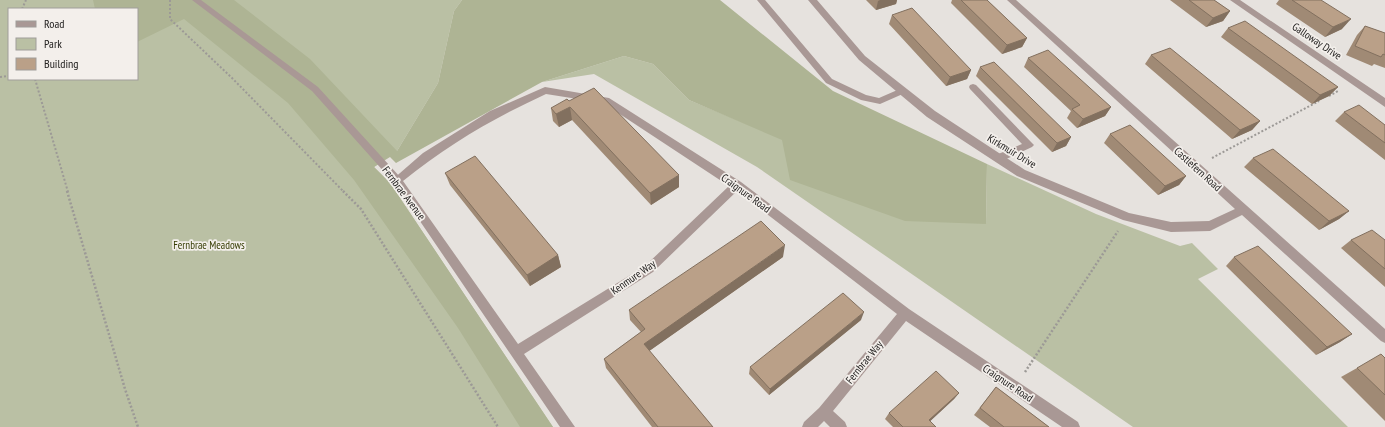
<svg xmlns="http://www.w3.org/2000/svg" width="1385" height="427" font-family="'PT Sans Narrow',sans-serif">
<style>
.green{fill:#bac0a4;fill-rule:evenodd}
.forest{fill:#aeb494}
.lines{fill:none;stroke-linecap:round;stroke-linejoin:round}
.path-far1{stroke:#9c9996;stroke-width:2;stroke-dasharray:2 2;stroke-linecap:butt}
.path{stroke:#9c9996;stroke-width:2.5;stroke-dasharray:2 2;stroke-linecap:butt}
.service{fill:#a99895;fill-rule:evenodd}
.minor{fill:#a99895;fill-rule:evenodd}
.wall{fill:#a08a75}
.shaded-wall{fill:#82705f}
.building{fill:#baa088;stroke:#82705f}
.labels{text-anchor:middle;dominant-baseline:central;stroke-width:3.5;stroke-linejoin:round;paint-order:stroke}
.street-label{font-size:11px;fill:#232120;stroke:#f3efeb}
.park-label{font-size:11px;fill:#353c02;stroke:#f3efeb}
</style>
<rect width="100%" height="100%" fill="#e6e2de"/>
<path class="green" d="M0 0H462L454 11 438 83 397 151 374 167 390 183 553 427H0ZM9 9H137V79H9Z
M624 56 653 64 689 100 986 224 987 164 1096 214 1180 246 1192 243 1218 269 1198 279 1348 427H1133L757 167 594 74 542 82Z"/>
<path class="forest" d="M93 0H234L310 59 397 151 438 83 454 11 462 0H720L833 91 987 164 986 224 905 221 790 180 782 140 689 100 653 64 624 56 542 82 396 163 390 157 374 167 390 183 553 427H520L458 328 354 180 288 103 184 19 137 42V9H95Z"/>
<g class="lines">
<path class="path-far1" d="M170 0V19L232 78 344 192
M22 9 26 0
M0 77 9 76
M35 79 68 192
M1329 96 1338 91
M1212 158 1319 101"/>
<path class="path" d="M67 191 125 389 138 427
M343 191 361 209 498 427
M1025 372 1118 231"/>
<path class="service" d="M192 0H201L318 87 400 177 402 180 400 183H394L312 91Z
M757 0H765L832 79 866 95 879 98 902 88 905 89 906 91 905 93 880 104 861 100 826 83Z
M973 84 976 85 1032 143 1034 145 1032 147 1002 161H996L994 158 996 155 1022 144 970 89 969 87 970 85Z"/>
<path class="minor" d="M808 0H817L865 56 935 111 1025 170 1129 213 1171 222 1209 221 1235 209 1007 0H1016L1385 329V343L1381 341 1242 215 1210 231 1171 232 1123 220 1017 176 927 117 859 60Z
M1230 0H1240L1385 98V107Z
M545 87 609 98 741 182 909 309 1078 422 1080 427H1062L906 321 833 411 845 422 847 427H830L824 421 818 427H802L804 422 819 408 897 314 737 191 653 272 524 354 575 427H560L392 180 423 153 490 111ZM546 94 603 103 729 186 645 266 518 344 403 181C449 144 494 118 546 94Z"/>
</g>
<path class="wall" d="M866 0H897L896 4 876 10Z
M952 0H987L1027 38 1022 47 1002 54 951 3Z
M1170 0H1214L1230 11 1223 21 1206 27Z
M1279 0H1321L1342 29 1325 37 1276 4Z
M892 15 971 70 967 79 946 86 889 24Z
M1365 26 1385 33V68L1374 64 1372 66 1346 55 1357 35Z
M1228 28 1338 87 1329 96 1312 104 1221 37Z
M1151 55 1260 121 1252 130 1232 139 1145 64Z
M1028 58 1111 107 1105 116 1077 128 1067 118 1071 111 1024 67Z
M980 67 1071 137 1066 146 1052 152 976 76Z
M569 101 679 187 651 205 572 120 559 127 553 121 551 108Z
M1344 112 1385 125V160L1335 121Z
M1110 134 1186 176 1179 185 1158 195 1104 143Z
M1253 158 1349 211 1339 219 1319 230 1244 167Z
M445 173 558 255 561 267 530 286 450 185Z
M1351 240H1385V287L1341 248Z
M783 257 649 351 713 427H652L606 368 604 359 641 332 630 320 629 310Z
M1234 257 1352 334 1340 342 1316 355 1226 266Z
M861 320 769 395 749 374 750 367Z
M1385 358V421L1341 377 1357 368Z
M996 387 1049 427H990L974 415Z
M959 393 954 399 930 421 936 427H893L885 419 889 413Z"/>
<path class="shaded-wall" d="M880 0H897L896 4 876 10 878 1Z
M1230 11 1223 21 1206 27 1213 18Z
M1351 19 1342 29 1325 37 1333 27Z
M1027 38 1022 47 1002 54 1007 45Z
M971 70 967 79 946 86 950 77Z
M1338 87 1329 96 1312 104 1320 95Z
M570 107 572 120 559 127 556 114Z
M1111 107 1105 116 1077 128 1083 119Z
M1260 121 1252 130 1232 139 1240 130Z
M1071 137 1066 146 1052 152 1057 143Z
M679 175V187L651 205 650 193Z
M1186 176 1179 185 1158 195 1165 186Z
M1349 211 1339 219 1319 230 1329 221Z
M785 245 783 257 645 354 644 344Z
M558 255 561 267 530 286 527 275Z
M864 312 861 320 769 395 770 389Z
M1352 334 1340 342 1316 355 1327 347Z
M959 393 954 399 925 426 929 420Z"/>
<path class="building" d="M961 0H987L1027 38 1007 45Z
M1189 0H1214L1230 11 1213 18Z
M1292 0H1321L1351 19 1333 27Z
M912 8 971 70 950 77 892 15Z
M1245 21 1338 87 1320 95 1228 28Z
M1365 26 1385 33V55L1383 54 1381 57 1355 46Z
M1170 48 1260 121 1240 130 1151 55Z
M1048 50 1111 107 1083 119 1072 109 1080 105 1028 58Z
M994 62 1071 137 1057 143 980 67Z
M594 88 679 175 650 193 570 107 556 114 551 108 567 99 569 101Z
M1359 105 1385 125V143L1344 112Z
M1130 125 1186 176 1165 186 1110 134Z
M1273 149 1349 211 1329 221 1253 158Z
M475 156 558 255 527 275 445 173Z
M761 221 785 245 644 344 713 427H658L604 359 645 329 629 310Z
M1372 230 1385 240V269L1351 240Z
M1258 246 1352 334 1327 347 1234 257Z
M843 293 864 312 770 389 750 367Z
M1381 354 1385 358V395L1357 368Z
M936 371 959 393 929 420 936 427H903L889 413Z
M996 387 1049 427H1004L980 408Z"/>
<g class="labels">
<g class="street-label">
<text transform="translate(1317 41) rotate(34)">Galloway Drive</text>
<text transform="translate(1012 151) rotate(31)">Kirkmuir Drive</text>
<text transform="translate(1198 169) rotate(42)">Castlefern Road</text>
<text transform="translate(404 193) rotate(53)">Fernbrae Avenue</text>
<text transform="translate(746 193) rotate(36)">Craignure Road</text>
<text transform="translate(633 277) rotate(-35)">Kenmure Way</text>
<text transform="translate(864 362) rotate(-51)">Fernbrae Way</text>
<text transform="translate(1008 383) rotate(34)">Craignure Road</text>
</g>
<g class="park-label">
<text x="209" y="245">Fernbrae Meadows</text>
</g>
</g>
<rect x="8" y="8" width="130" height="72" fill="#f3efeb" stroke="#a09d9a"/>
<rect x="16" y="21" width="20" height="6" fill="#a99895" stroke="#a09d9a"/>
<text x="44" y="28" font-size="12" fill="#232120">Road</text>
<rect x="16" y="38" width="20" height="12" fill="#bac0a4" stroke="#a09d9a"/>
<text x="44" y="48" font-size="12" fill="#232120">Park</text>
<rect x="16" y="58" width="20" height="12" fill="#baa088" stroke="#a09d9a"/>
<text x="44" y="68" font-size="12" fill="#232120">Building</text>
</svg>
